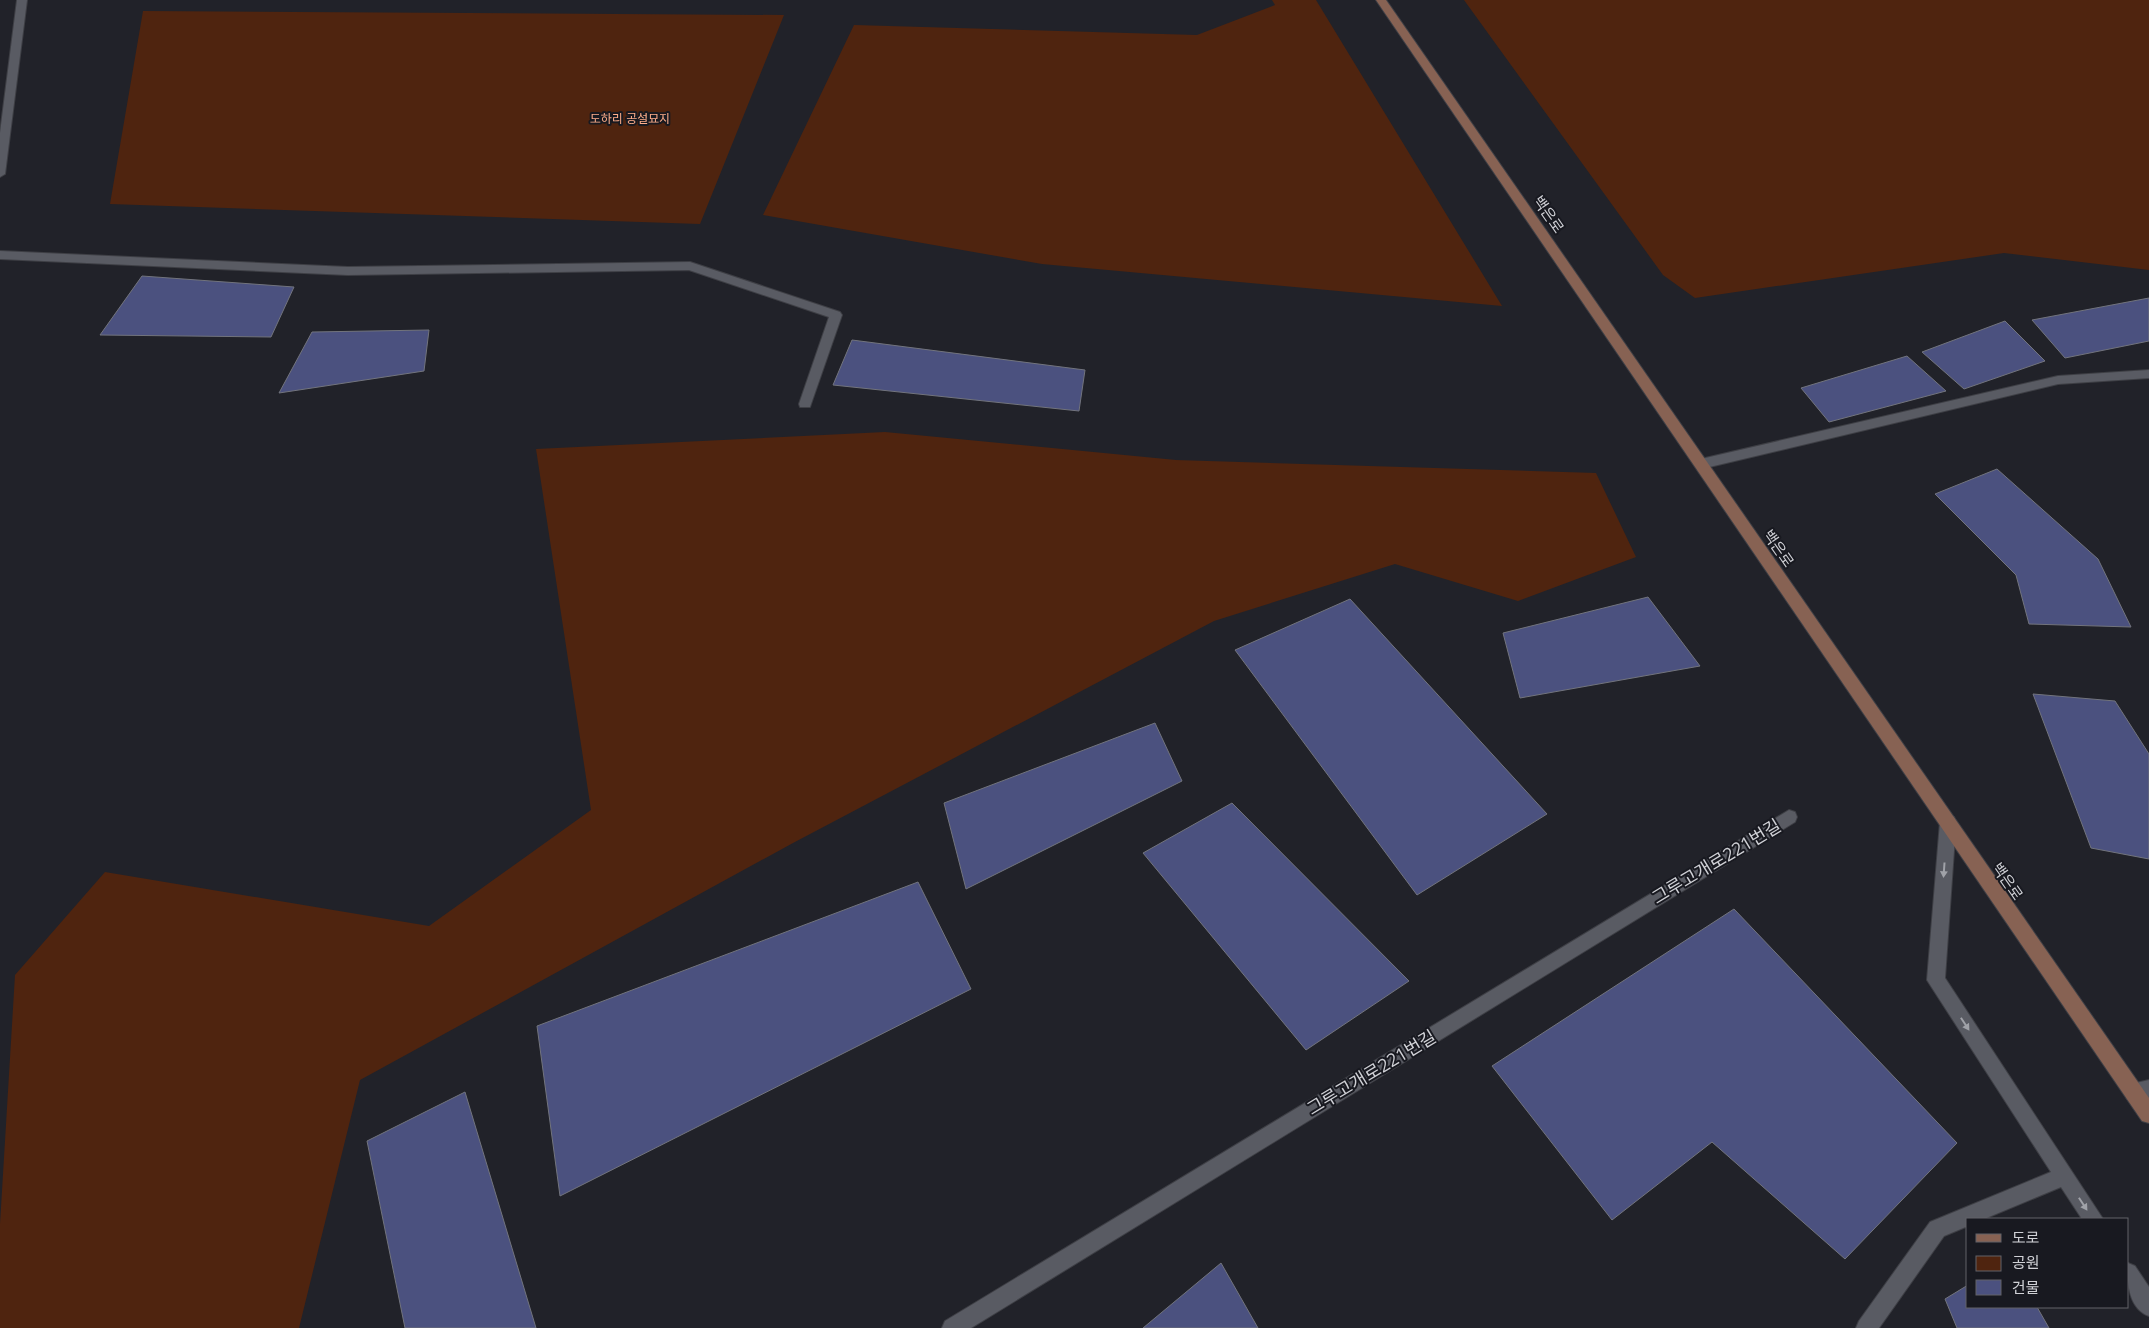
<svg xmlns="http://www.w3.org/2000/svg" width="2149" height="1328" font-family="'Open Sans','Noto Sans KR',sans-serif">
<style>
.green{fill:#4f240f}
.building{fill:#4b517f;stroke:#72747d}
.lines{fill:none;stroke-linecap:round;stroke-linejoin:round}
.lane-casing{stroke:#3e3f45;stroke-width:2}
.street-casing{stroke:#3e3f45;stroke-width:2}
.secondary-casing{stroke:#3e3f45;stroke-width:2}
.lane{fill:#595b63;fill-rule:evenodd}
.street{fill:#595b63;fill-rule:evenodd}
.secondary{fill:#876253;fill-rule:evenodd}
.oneway{fill:#a0a2a8}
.labels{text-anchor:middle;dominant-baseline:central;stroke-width:4;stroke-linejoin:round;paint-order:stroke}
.far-park-label{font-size:12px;fill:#feae8b;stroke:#181920}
.street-label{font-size:15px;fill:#d0d1d6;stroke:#181920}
.near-street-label{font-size:18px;fill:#d0d1d6;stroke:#181920}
</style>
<rect width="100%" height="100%" fill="#212229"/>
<path class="green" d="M1272 0H1316L1502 306 1042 264 763 215 854 25 1197 35 1275 5Z
M1464 0H2149V270L2004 253 1695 298 1663 275Z
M143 11 784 15 700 224 110 204Z
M885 432 1176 460 1596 473 1636 557 1518 601 1395 564 1214 621 793 843 360 1080 299 1328H0V1224L15 975 105 872 429 926 591 810 536 449Z"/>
<path class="building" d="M142 276 294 287 271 337 100 335Z
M2149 298V341L2065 358 2032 320Z
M2005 321 2045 361 1964 389 1922 352Z
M429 330 424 371 279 393 312 332Z
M852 340 1085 370 1079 411 833 385Z
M1907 356 1946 391 1829 422 1801 388Z
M1997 469 2098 559 2131 627 2029 624 2016 575 1935 494Z
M1648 597 1700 666 1520 698 1503 633Z
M1350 599 1547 814 1417 895 1235 650Z
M2033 694 2115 701 2149 754V859L2091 848Z
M1155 723 1182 781 966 889 944 803Z
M1232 803 1409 981 1306 1050 1143 853Z
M918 882 971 989 560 1196 537 1026Z
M1734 909 1957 1143 1845 1259 1712 1142 1612 1220 1492 1066Z
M465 1092 536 1328H405L367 1141Z
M1221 1263 1258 1328H1143Z
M1968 1285V1307H2037L2049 1328H1957L1945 1299Z"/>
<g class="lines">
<g class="lane-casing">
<path id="lane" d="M0 251 348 267 690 262 840 312 842 315 811 404 810 407H800L799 404 829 317 689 270 348 275 0 259Z
M2149 370V378L2058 384 1701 469 1696 467 1694 464 1696 461 1701 459 2058 376Z
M1948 815 1954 817 1956 822 1945 978 2103 1219H2082L2061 1187 1984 1219H1968V1226L1944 1236 1879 1328H1856L1859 1321 1930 1222 2051 1172 1927 980 1940 822 1942 817Z
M2149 1080V1098L2134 1101 2127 1099 2125 1092 2127 1085Z
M2128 1263 2135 1266 2149 1287V1316C2128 1308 2127 1282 2128 1263Z"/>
</g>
<g class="street-casing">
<path id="street" d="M17 0H27L5 174 0 177V133Z
M1789 810 1795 812 1797 817 1795 822 971 1328H942L945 1321Z"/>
</g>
<g class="secondary-casing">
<path id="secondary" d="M1376 0H1386L2149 1098V1123L2142 1121Z"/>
</g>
<use href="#lane" class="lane"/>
<use href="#street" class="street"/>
<use href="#secondary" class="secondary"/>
</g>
<defs><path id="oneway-solid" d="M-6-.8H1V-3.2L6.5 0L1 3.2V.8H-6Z" transform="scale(1.25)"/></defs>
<g class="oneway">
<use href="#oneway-solid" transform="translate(1944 870) rotate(94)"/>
<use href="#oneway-solid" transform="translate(1965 1024) rotate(57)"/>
<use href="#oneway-solid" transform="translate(2083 1204) rotate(57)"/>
</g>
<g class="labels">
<g class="far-park-label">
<text x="630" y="118">도하리 공설묘지</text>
</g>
<g class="street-label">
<text transform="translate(1549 214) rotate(55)">백은로</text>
<text transform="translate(1779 548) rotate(55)">백은로</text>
<text transform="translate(2008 881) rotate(55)">백은로</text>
</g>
<g class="near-street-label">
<text transform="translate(1716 861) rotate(-31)">그루고개로221번길</text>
<text transform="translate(1371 1072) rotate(-31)">그루고개로221번길</text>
</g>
</g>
<rect x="1966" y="1218" width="162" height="90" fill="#181920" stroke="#626369"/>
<rect x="1976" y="1234" width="25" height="8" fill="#876253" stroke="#626369"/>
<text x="2012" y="1243" font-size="15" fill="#d0d1d6">도로</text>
<rect x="1976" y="1256" width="25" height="15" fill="#4f240f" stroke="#626369"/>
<text x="2012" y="1268" font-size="15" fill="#d0d1d6">공원</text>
<rect x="1976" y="1280" width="25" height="15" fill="#4b517f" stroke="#626369"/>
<text x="2012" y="1293" font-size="15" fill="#d0d1d6">건물</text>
</svg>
